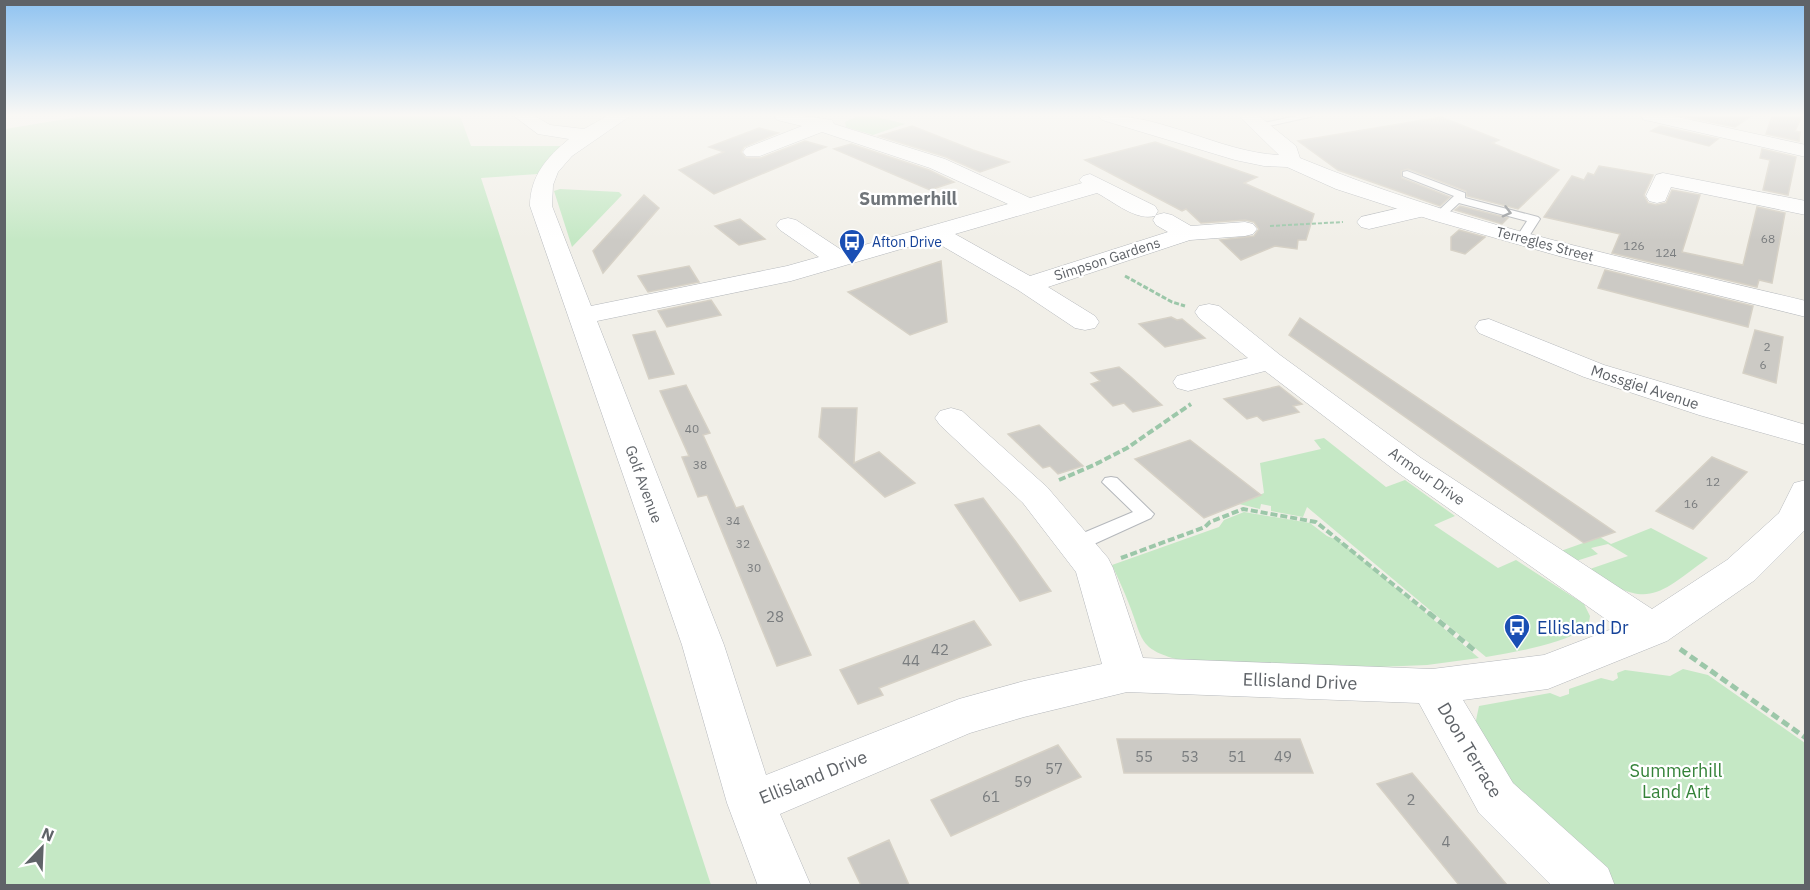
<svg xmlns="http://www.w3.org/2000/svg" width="1810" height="890" font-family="'IBM Plex Sans',sans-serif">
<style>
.green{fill:#c5e8c5}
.building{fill:#cccac5;stroke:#d6d1c6;stroke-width:1.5}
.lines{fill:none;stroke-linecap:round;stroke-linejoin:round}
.service-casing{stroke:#b5b8bc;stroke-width:2}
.minor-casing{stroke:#b5b8bc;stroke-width:1}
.tertiary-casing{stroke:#b5b8bc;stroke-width:1}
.path-far3{stroke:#9cc7a9;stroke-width:2;stroke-dasharray:4 2;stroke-linecap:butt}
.path-far2{stroke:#9cc7a9;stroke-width:3;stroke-dasharray:5 2;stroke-linecap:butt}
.path-far1{stroke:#9cc7a9;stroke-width:4;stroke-dasharray:7 3;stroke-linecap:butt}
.path{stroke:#9cc7a9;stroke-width:5;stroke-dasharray:8 4.5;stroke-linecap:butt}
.service{fill:#fff;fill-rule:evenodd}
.minor{fill:#fff;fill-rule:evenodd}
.tertiary{fill:#fff;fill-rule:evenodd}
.oneway{stroke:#979a9d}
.labels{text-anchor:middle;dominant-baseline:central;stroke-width:4.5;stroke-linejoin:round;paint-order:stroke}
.number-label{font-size:12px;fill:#7a7d7f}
.far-transit-label{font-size:14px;fill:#164399;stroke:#fff;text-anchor:start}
.far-street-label{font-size:14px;fill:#5f6368;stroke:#fff}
.street-label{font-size:15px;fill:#5f6368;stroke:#fff}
.near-number-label{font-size:15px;fill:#7a7d7f}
.far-district-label{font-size:18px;font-weight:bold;fill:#70757a;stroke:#fff}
.near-transit-label{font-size:18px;fill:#164399;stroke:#fff;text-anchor:start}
.near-street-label{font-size:18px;fill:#5f6368;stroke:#fff}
.near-park-label{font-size:18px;fill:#348238;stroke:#fff}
</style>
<rect width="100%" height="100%" fill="#f1efe8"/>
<path class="green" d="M84 116H460L471 146H564L538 174 481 178 711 885 5 886V129Z
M858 116H874L905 124 873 135 846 127 845 122Z
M560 189 619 192 622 195 572 247 554 191Z
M1324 438 1386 487 1405 480 1455 516 1434 525 1498 568 1516 560 1584 604 1590 616 1588 628C1557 645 1521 651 1486 657L1307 507 1303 517 1271 511V506L1261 504 1260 509 1239 504 1264 493 1260 463 1321 449 1314 440Z
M1244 512 1310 523 1327 536 1341 542 1479 658 1427 665 1378 667 1183 661C1138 649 1144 642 1129 604 1124 591 1118 578 1112 565L1219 527 1224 520Z
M1651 528 1708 558C1654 598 1648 609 1587 570L1628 556 1608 544 1591 548 1598 554 1573 562 1558 552 1600 537 1611 544Z
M1683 669 1708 675 1805 743V885H1614L1512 784 1475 725 1479 706 1550 693 1560 697 1569 694V689L1601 678 1613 681 1618 678 1617 673 1625 670 1670 676Z"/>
<path class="building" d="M1682 116H1751L1735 127Z
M1772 116H1802L1795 131 1800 132 1799 141 1766 134Z
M1441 117 1499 140 1492 143 1559 170 1518 209 1467 196 1466 191 1408 169 1401 171 1402 178 1450 197 1440 206 1338 170 1298 141Z
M912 126 973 150 1009 162 980 172 946 157 879 136Z
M1660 126 1718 139 1709 146 1651 131Z
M759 128 778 133 744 147 741 152 746 158H761L805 141 826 147 714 194 679 170 724 152 709 147Z
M1155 142 1257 177 1244 183 1314 214 1306 240H1298L1297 249 1275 246 1241 260 1220 240 1254 236 1259 229 1254 222 1245 220 1201 223 1186 209 1182 211 1085 160Z
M851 144 929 170 954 182 930 190 834 149Z
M1762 149 1796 157 1788 195 1763 190 1770 160 1760 158Z
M1599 166 1653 175 1644 195 1648 203 1656 205 1666 203 1672 190 1700 195 1682 252 1743 265 1757 207 1785 213 1772 283 1759 280 1757 287 1612 253 1620 234 1544 217 1572 176 1584 180 1588 173 1594 175Z
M644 195 659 208 603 273 593 251Z
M1460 206 1508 218 1502 224 1455 210Z
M740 219 765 239 739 245 715 226Z
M1459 230 1485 237 1465 254 1451 250V237Z
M941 261 947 322 910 335 848 292Z
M689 266 699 282 648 292 638 276Z
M1605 270 1753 306 1748 327 1598 288Z
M711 300 721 315 667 327 658 311Z
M1171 317 1177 320 1182 319 1205 338 1165 347 1139 324Z
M1300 318 1536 478 1615 532 1584 543 1289 335Z
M1755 330 1783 337 1776 383 1743 373Z
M655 331 674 374 649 379 633 335Z
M1119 367 1131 377 1162 405 1133 412 1124 403 1113 406 1091 384 1100 381 1091 373Z
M686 385 710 433 703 435 736 508 743 506 811 655 777 666 707 495 698 497 682 457 689 456 660 391Z
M1279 386 1302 404 1293 406 1299 412 1263 421 1257 416 1247 419 1224 399Z
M822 408H857L854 463 879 452 915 483 885 497 819 437Z
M1039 425 1056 441 1083 466 1058 474 1050 466 1043 468 1008 434Z
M1190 440 1261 495 1204 518 1135 459Z
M1712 457 1747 472 1693 529 1656 511Z
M983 498 1016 542 1051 591 1020 601 955 505Z
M974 621 991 645 879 688 883 695 858 704 840 670Z
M1117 739H1300L1313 773H1124Z
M1058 745 1081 777 951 836 931 800Z
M1412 773 1446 813 1507 885H1459L1377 784Z
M889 840 909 885H861L848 858Z"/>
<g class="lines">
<g class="service-casing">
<path id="service" d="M1296 116H1314L1260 128 1255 125Z
M1407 171 1465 193V198L1538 217 1540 219 1526 241 1522 242 1516 238 1527 221 1459 203 1444 217H1436V213L1454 196 1403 176V172Z
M1111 477 1117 478 1154 514 1151 518 1083 549 1076 550 1069 549 1067 544 1069 539 1133 512 1102 482 1105 478Z"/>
</g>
<g class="minor-casing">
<path id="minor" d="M514 116H535L550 125 584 129 607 116H630L572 156 558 172 553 185 552 206 591 306 787 266 819 257 780 230 776 225 780 220 788 218 796 220 843 251 1008 204 930 168 822 132 760 156H746L743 152 746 148 802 126 777 120 774 116H804L832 120 834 124 945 159 1030 198 1082 183 1079 180 1083 176 1090 174 1155 206 1158 211 1155 216C1136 221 1114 202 1097 193L955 234 1030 276 1168 232 1156 225 1153 220 1156 215 1164 213 1172 215 1191 226 1245 222 1253 224 1257 229 1253 234 1245 236 1190 240 1048 287 1095 316 1099 322 1095 328 1085 330 1075 328 1018 290 932 240 791 281 597 321 724 645 766 775 959 699 1024 681 1102 664 1076 572 1023 503 940 425 935 418 940 411 951 408 962 411 1047 487 1108 558 1113 568 1143 658 1432 669 1544 655 1617 627 1397 472 1265 371 1188 391 1177 388 1173 382 1177 376 1248 358 1199 318 1195 312 1199 306 1209 304 1219 306 1280 355 1421 458 1652 609 1727 560 1779 513 1794 483 1806 480V529L1755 580 1667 641 1548 689 1463 700 1513 783 1608 868 1615 886H1552L1479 813 1419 703 1127 692 1024 717 970 733 780 814 811 886H758L727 803 682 645 530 206C530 176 547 157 569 139L538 134Z
M1641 116H1673L1806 145V157L1650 121 1644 120Z
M1663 173 1806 201V215L1671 187 1665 201 1657 203 1649 201 1646 196 1656 175Z
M1421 203 1429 205 1432 210 1429 215 1369 229 1361 227 1357 222 1361 217Z
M1489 319 1604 365 1806 425V445L1699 415 1584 377 1479 333 1475 327 1479 321Z"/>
</g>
<g class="tertiary-casing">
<path id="tertiary" d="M1099 116C1160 112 1218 152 1279 155L1239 116H1259L1296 146 1300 158C1461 225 1636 260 1806 301V317L1566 258 1432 220 1336 189 1287 167 1264 166 1235 160 1102 120Z"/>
</g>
<path class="path-far3" d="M1270 226 1343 222"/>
<path class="path-far2" d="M1125 276 1172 302 1185 306"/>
<path class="path-far1" d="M1059 480 1094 465 1127 448 1191 404
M1121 558 1205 527 1210 522 1243 509 1316 522 1431 615"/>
<path class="path" d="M1429 613 1474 650
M1680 649 1806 738"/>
<use href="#service" class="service"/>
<use href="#minor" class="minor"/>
<use href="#tertiary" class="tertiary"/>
</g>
<defs><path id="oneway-chevron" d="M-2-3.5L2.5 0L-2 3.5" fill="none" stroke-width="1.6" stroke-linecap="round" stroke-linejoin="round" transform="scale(1.5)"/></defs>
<use class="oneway" href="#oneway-chevron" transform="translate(1507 212) rotate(15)"/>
<linearGradient id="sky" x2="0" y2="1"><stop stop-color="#8fc3f1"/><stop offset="0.48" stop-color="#f9f8f5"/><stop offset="1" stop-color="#f9f8f5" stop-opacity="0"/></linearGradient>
<rect width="1810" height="240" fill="url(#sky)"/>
<defs>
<g id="bus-pin" transform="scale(1.35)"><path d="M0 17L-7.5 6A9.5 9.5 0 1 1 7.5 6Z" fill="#1a4fb4" stroke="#fff"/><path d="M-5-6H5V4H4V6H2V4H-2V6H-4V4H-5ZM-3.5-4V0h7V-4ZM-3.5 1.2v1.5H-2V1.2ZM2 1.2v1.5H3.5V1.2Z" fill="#fff"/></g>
</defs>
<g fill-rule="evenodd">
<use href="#bus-pin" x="852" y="242"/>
<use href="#bus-pin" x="1517" y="627"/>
</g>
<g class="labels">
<g class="number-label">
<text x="1768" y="238">68</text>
<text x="1634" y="245">126</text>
<text x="1666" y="252">124</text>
<text x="1767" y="346">2</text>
<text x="1763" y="364">6</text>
<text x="692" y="428">40</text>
<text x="700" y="464">38</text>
<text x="1713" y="481">12</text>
<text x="1691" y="503">16</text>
<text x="733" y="520">34</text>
<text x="743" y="543">32</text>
<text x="754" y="567">30</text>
</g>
<g class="far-transit-label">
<text x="872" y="242">Afton Drive</text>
</g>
<g class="far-street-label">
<text transform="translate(1545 244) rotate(15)">Terregles Street</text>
<text transform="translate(1107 259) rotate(-18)">Simpson Gardens</text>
</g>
<g class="street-label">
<text transform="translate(1645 387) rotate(18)">Mossgiel Avenue</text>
<text transform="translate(1427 476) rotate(35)">Armour Drive</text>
<text transform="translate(644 484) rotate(70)">Golf Avenue</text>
</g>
<g class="near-number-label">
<text x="775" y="616">28</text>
<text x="940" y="649">42</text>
<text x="911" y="660">44</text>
<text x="1144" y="756">55</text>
<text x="1190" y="756">53</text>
<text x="1237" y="756">51</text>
<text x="1283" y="756">49</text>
<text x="1054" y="768">57</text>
<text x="1023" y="781">59</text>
<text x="991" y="796">61</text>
<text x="1411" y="799">2</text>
<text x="1446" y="841">4</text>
</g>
<g class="far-district-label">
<text x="908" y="198">Summerhill</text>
</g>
<g class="near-transit-label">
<text x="1537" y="627">Ellisland Dr</text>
</g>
<g class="near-street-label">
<text transform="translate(1300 681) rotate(2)">Ellisland Drive</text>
<text transform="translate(1470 750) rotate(59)">Doon Terrace</text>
<text transform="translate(813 777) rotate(-22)">Ellisland Drive</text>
</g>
<g class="near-park-label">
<text x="1676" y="770">Summerhill<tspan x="1676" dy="21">Land Art</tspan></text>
</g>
</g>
<rect width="1810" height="890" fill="none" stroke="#5f6368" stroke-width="12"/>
<g transform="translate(42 848) rotate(23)" stroke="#ffffff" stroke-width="4.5" paint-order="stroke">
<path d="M0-4.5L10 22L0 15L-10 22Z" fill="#5f6368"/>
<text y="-9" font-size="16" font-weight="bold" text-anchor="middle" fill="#5f6368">N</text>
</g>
</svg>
